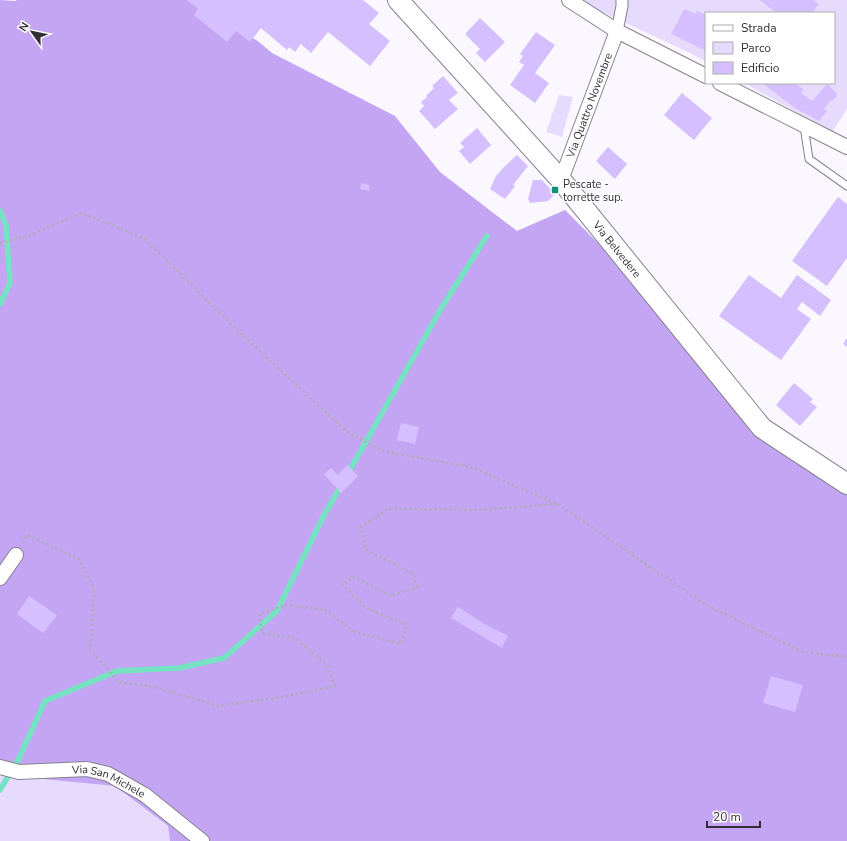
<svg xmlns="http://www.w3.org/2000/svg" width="847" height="841" font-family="'Nunito Sans',sans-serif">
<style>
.green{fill:#e7dbfd}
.forest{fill:#c3a5f3}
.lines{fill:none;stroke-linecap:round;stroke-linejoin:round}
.stream{stroke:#75e3c2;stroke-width:5.5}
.building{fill:#d6bfff}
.service-casing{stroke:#878290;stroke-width:9}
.pedestrian-casing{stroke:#878290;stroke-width:13}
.minor-casing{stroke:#878290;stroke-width:16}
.secondary-casing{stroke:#878290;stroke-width:22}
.path{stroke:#aeacb2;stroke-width:2.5;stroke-dasharray:2 3;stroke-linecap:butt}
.service{stroke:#fff;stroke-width:7}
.pedestrian{stroke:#fff;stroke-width:11}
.minor{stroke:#fff;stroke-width:14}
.secondary{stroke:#fff;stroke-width:20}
.poi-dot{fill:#199074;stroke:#fff;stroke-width:1.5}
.labels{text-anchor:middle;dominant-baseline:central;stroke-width:3;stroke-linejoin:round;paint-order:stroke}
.street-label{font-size:11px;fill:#312f35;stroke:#fff}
.poi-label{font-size:11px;fill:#312f35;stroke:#fff;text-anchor:start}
</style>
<rect width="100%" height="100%" fill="#faf8fe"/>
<path class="green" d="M576 0H847V109L832 132 744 83H834V13H706V62L690 53Z
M559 95 573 97 562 137 546 132Z
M0 775 115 786 168 826 170 841H0Z"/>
<path class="forest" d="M0 0 15 1 17 0H192L259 42 272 53 395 116 440 172 517 231 565 210 620 265 687 348 781 430 847 482V841H170L168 826 115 786 0 775Z"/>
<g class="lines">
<path class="stream" d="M0 211 6 225 10 283 0 304
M347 475 442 307 487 236
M0 790 19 758 45 701 117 671 179 668 224 658 277 611 323 517 342 484"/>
</g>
<path class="building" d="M187 0H363L379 13 369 24 390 41 370 66 328 32 311 53 301 44 295 52 289 47 287 50 261 28 250 42 236 31 227 42 194 15 198 9Z
M759 0H813L819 4 812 13H777Z
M684 9 696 14 697 11 706 15V51L671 34Z
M480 18 505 42 485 62 476 53 480 49 465 34Z
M536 32 555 45 535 73 549 83 535 103 510 85 524 65 519 62 523 56 520 54Z
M443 76 458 93 449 100 458 109 435 129 419 111 424 106 421 102 427 97 426 96 434 88 432 86Z
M762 83H795L804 90 801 93 812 101 827 84 837 93 836 94 837 96 832 101 831 100 824 109 827 111 819 121 795 108Z
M682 93 712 118 694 140 664 115Z
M477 128 491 145 470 164 459 151 464 147 460 143Z
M608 147 627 164 615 179 596 161Z
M517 155 528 166 513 185 515 186 505 199 490 189 496 176 503 168Z
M533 180H542L555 194 548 201 530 203 528 199Z
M361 183 370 185 369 191 360 189Z
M838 197 847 204V258L827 286 792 261Z
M749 275 781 298 797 275 831 300 820 316 802 302 797 309 811 319 781 360 719 316Z
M847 338V347L843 344Z
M794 383 813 399 810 402 817 407 800 426 776 405Z
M401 423 419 427 415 444 397 440Z
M347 465 358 476 341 493 324 474 331 468 338 475Z
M29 596 57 615 43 633 17 614Z
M458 607 483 623 508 636 502 648 451 618Z
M771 676 803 685 795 712 763 703Z"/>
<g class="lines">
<g class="service-casing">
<path id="service" d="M804 126 809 159 847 186"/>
</g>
<g class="pedestrian-casing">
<path id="pedestrian" d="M617 31 622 6V0"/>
</g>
<g class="minor-casing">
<g id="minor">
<path d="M569 0 617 31 706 76"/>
<path d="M720 83 847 147"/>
<path id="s1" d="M561 180 617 31"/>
<path d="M0 578 16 555"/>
<path id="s2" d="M0 767 19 772 87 769 108 774 145 795 202 841"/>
</g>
</g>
<g class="secondary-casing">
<g id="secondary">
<path id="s3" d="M398 0 561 180 762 428 847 484"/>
</g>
</g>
<path class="path" d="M0 243 28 236 82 213 145 239 231 324 346 431 382 451 470 467 558 504 706 605 803 652 847 657
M23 543 27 535 79 559 94 589 90 649 118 682 155 687 218 706 282 697 335 686 327 665 295 638 262 633 259 614 287 605 325 610 355 632 400 644 407 625 366 608 342 584 353 577 391 596 417 587 414 574 366 550 361 527 387 509 478 510 558 504"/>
<use href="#service" class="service"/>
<use href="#pedestrian" class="pedestrian"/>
<use href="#minor" class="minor"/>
<use href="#secondary" class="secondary"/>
</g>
<rect class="poi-dot" x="551" y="186" width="8" height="8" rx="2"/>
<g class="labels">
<g class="street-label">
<text stroke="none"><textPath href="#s1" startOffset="80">Via Quattro Novembre</textPath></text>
<text stroke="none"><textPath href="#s3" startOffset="332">Via Belvedere</textPath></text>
<text stroke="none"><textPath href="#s2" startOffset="112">Via San Michele</textPath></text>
</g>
<g class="poi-label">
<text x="563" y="184">Pescate -<tspan x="563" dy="13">torrette sup.</tspan></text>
</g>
</g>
<rect x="705" y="12" width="130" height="72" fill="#ffffff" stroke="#adacae"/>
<rect x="713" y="25" width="20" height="6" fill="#ffffff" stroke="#adacae"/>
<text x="741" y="32" font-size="12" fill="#312f35">Strada</text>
<rect x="713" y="42" width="20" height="12" fill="#e7dbfd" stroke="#adacae"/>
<text x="741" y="52" font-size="12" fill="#312f35">Parco</text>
<rect x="713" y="62" width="20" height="12" fill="#d6bfff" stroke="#adacae"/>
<text x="741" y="72" font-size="12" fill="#312f35">Edificio</text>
<g transform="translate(32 32) rotate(303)" stroke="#ffffff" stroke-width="3" paint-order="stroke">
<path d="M0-3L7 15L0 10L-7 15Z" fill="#312f35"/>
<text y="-6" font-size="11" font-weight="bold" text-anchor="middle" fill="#312f35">N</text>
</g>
<path d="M707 821v6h53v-6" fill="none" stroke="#312f35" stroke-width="2"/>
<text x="713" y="821" font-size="12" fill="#312f35" stroke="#ffffff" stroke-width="3" paint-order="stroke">20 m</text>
</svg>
